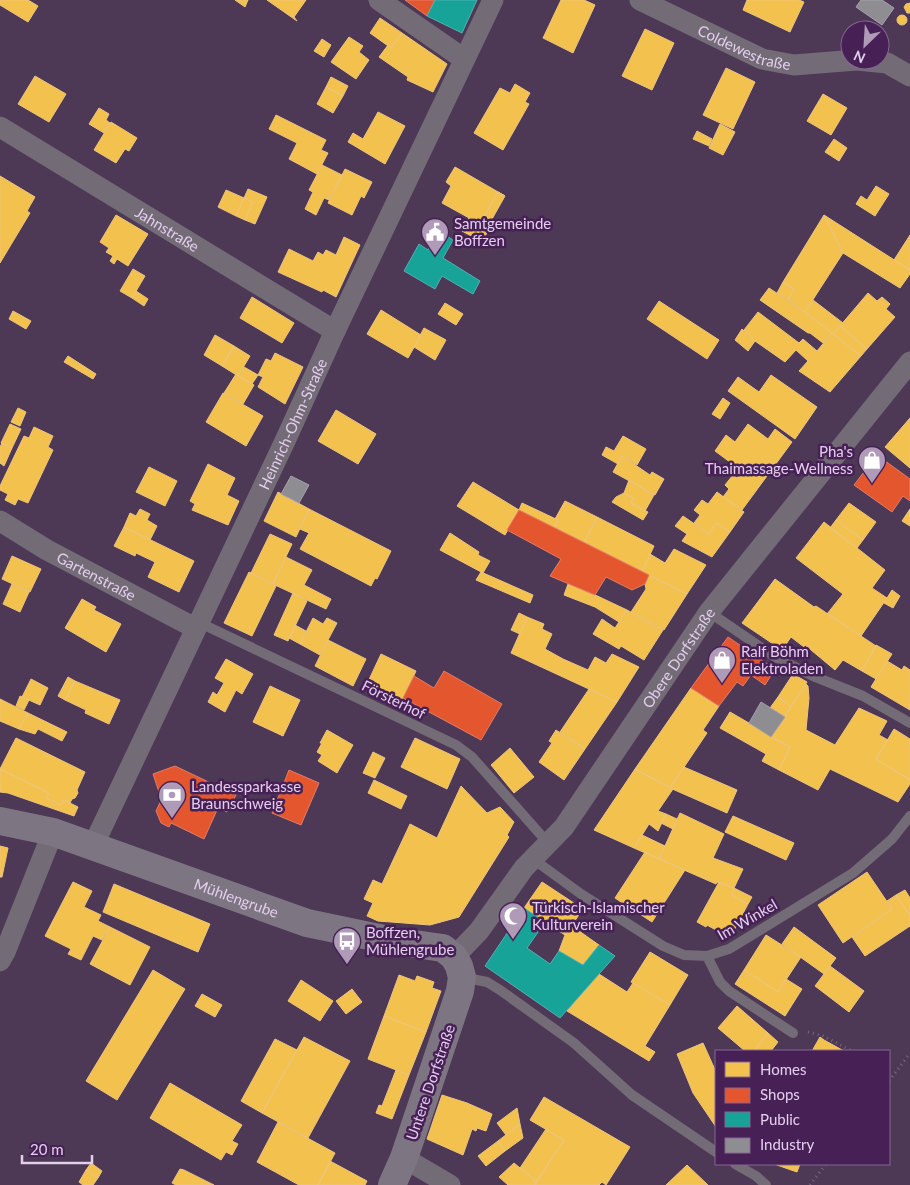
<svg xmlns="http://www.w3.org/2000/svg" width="910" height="1185" font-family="Lato,sans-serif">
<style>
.homes{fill:#f2c14e;stroke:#eec57e}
.shops{fill:#e4572e;stroke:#e47b68}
.public{fill:#17a398;stroke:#54b0b2}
.industry{fill:#8d8d92;stroke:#a7a0ae}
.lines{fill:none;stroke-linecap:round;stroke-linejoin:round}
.path{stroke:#746a78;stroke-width:3;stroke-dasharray:1 4;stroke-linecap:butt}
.lane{stroke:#736b76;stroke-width:10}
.street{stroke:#736b76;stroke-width:21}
.secondary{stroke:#7e7582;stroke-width:28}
.labels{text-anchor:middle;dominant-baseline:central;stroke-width:5;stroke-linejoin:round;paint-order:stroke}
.street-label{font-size:15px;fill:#e4ceee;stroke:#472155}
.poi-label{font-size:15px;fill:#e4ceee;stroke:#472155;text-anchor:start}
</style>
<rect width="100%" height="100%" fill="#4d3855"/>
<path class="homes" d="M0 0H28L38 6 28 22 0 5Z
M235 0H248L245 7Z
M267 0H306L294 17 297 21Z
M561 0H584L595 5 573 53 543 38Z
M747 0H799L804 2 790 32 743 10Z
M910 3V13H907L904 7 906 4Z
M897 20a5 5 0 1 1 10 0a5 5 0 1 1-10 0Z
M380 18 402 33 391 48 370 33Z
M645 29 674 43 652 90 622 76Z
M402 33 447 64 433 92 407 80 408 77 379 57 388 45 391 48Z
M349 37 363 46 359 52 369 60 356 79 331 62Z
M322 39 331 45 324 57 314 51Z
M726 68 755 82 733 129 703 115Z
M35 76 66 94 49 122 18 104Z
M331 77 348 86 343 96 326 87Z
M515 84 530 93 525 102 529 104 503 150 474 133 500 88 510 93Z
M326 87 343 96 333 113 317 104Z
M823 94 847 108 831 135 807 121Z
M99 108 109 114 106 120 110 123 104 133 89 124Z
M378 112 405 126 385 164 348 142 353 133 363 139Z
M276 115 326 140 321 150 328 153 317 174 289 159 297 143 269 129Z
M111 122 137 138 129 151 125 149 116 163 94 150Z
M720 124 735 132 723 155 709 148Z
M697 131 712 139 709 146 693 139Z
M834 139 847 148 839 161 825 152Z
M322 165 342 175 329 200 324 198 316 215 305 209 313 192 309 190Z
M455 167 505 196 498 192 480 224 442 203 451 186 446 182Z
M345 169 372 182 364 198 361 196 352 215 328 203Z
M0 176 35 197 27 211 30 213 0 263Z
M876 186 889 194 875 216 856 204 861 196 867 200Z
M248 189 267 197 255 224 245 220 253 202 244 198Z
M226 190 244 198 236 216 218 207Z
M498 192 505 196 487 228 480 224Z
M244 198 253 202 245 220 236 216Z
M116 215 148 234 128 266 117 259 114 264 110 261 113 256 106 252 109 248 100 242Z
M824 215 843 253 805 312 788 300 794 289 783 282Z
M824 215 910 270V274L900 288 843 253Z
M469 218 489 229 482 242 462 231Z
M910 235V270L894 260Z
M344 237 360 245 336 297 323 290 322 292 278 272 289 249 313 261 318 252 323 255 326 250 336 255Z
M133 269 145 276 132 298 120 291Z
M783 282 794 289 788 300 777 293Z
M769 288 805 312 832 333 823 343 810 333H808L760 300Z
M136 291 148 299 144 306 132 298Z
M868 293 877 301 882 297 890 304 886 309 895 317 867 349 840 326Z
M252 297 294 323 282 343 240 318Z
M813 300 843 323 833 334 805 312Z
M659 301 719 340 707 359 647 319Z
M445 303 463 314 456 325 438 314Z
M381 310 421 335 408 358 367 334Z
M13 311 31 321 26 329 9 319Z
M758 312 799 343 803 339 817 351 832 333 861 356 830 392 799 371 808 361 796 350 785 362 755 341 744 330Z
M840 326 867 349 861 356 833 334Z
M424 328 446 340 435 360 414 347Z
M742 329 755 341 748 351 735 340Z
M215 335 234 346 222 366 204 355Z
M234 346 250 356 238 376 222 366Z
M275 353 303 367 285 404 258 387 263 377 258 375 266 359 271 361Z
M68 356 96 374 93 379 64 362Z
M244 367 258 375 252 384 238 376Z
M236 374 254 385 243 404 224 393Z
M771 375 817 407 795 439 728 391 738 377 759 392Z
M223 393 263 416 246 446 206 422Z
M723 398 730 403 720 419 712 414Z
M18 408 26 412 20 426 11 422Z
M336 410 376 434 358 464 318 441Z
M910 418V468L885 447Z
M10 424 21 429 12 448 1 443Z
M748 424 768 439 775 429 792 442 742 510 723 497 729 489 725 485 733 475 737 478 742 471 715 451 726 435 735 442Z
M34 427 53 436 48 447 53 450 28 503 18 499 15 505 5 500 8 494 0 490V486L24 436 29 438Z
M623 436 646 449 637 465 622 456 618 464 602 455 606 447 614 451Z
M2 443 12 448 4 466 0 463V447Z
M622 456 650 475 652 472 664 479 655 495 613 472Z
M208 464 235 478 227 495 239 501 228 525 192 510 195 504 190 501Z
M149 467 177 481 165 506 136 492Z
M629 480 654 495 645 511 631 503 633 498 624 493Z
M473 482 519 510 505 535 457 506Z
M278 492 309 509 296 537 264 521Z
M717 492 744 512 730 532 716 523 709 534 694 523 700 515 694 510 702 500 708 504Z
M624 493 633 498 631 503 648 512 643 520 612 502 616 497Z
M565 501 597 517 584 543 554 528 558 520 555 519Z
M522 503 558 520 554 528 519 510Z
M849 503 876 522 863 540 836 520Z
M140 509 150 514 147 520 157 526 150 540 124 527 130 513 136 516Z
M309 509 391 551 377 579 375 578 371 586 300 549 309 533 300 529Z
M910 509V526L902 521Z
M683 516 709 534 716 523 730 532 712 557 682 541 687 534 675 526Z
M597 517 654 546 642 572 584 543Z
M836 520 863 540 857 548 830 528Z
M824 522 885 570 872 588 887 598 861 636 827 614 843 594 796 558Z
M124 527 194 561 179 592 148 577 155 562 136 553 135 556 114 546Z
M450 533 479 552 478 555 490 561 483 573 440 550Z
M270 534 292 544 273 584 251 573Z
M674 549 706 565 687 594 642 572 650 554 665 563Z
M12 556 41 569 30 592 2 579Z
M286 557 312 570 304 585 331 599 326 609 273 584Z
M249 572 276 586 252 636 224 623Z
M481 572 533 595 530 603 476 580Z
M649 575 687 594 664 630 631 612 646 589 645 584Z
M775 579 814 607 816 606 876 646 862 671 843 660 835 670 805 645 804 647 791 637 782 650 742 623Z
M12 584 29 592 20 612 3 604Z
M568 584 591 593 627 610 619 622 595 607 564 595Z
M892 590 900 596 893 608 884 603Z
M293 593 307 601 288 641 274 635Z
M82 599 96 607 94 610 121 624 106 652 65 628Z
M627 610 663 630 644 660 621 646 619 649 593 634 602 619 615 628Z
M519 613 527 617 520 634 511 630Z
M527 617 544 624 542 629 552 634 545 649 563 659 588 670 595 657 606 663 612 654 639 667 617 702 511 653Z
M313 618 323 624 327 618 337 623 320 655 300 644Z
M295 625 306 631 300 644 289 638Z
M328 640 366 659 353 686 315 666Z
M876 645 892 654 876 679 862 671Z
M381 654 416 671 401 703 366 686Z
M226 659 253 674 242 694 236 690 225 712 208 702 213 692 217 695 224 683 215 678Z
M887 661 902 670 904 666 910 670V710L871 687Z
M793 674 807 682 791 707 778 697Z
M68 677 75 681 65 700 58 696Z
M31 679 48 688 40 705 22 697Z
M75 681 120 700 109 724 85 713 86 710 65 700Z
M806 684 808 686 809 698 806 730 835 745 859 708 887 721 879 735 888 740 876 759 910 780V784L898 802 830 769 818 790 779 770 790 747 771 737Z
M270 686 300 700 283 736 253 722Z
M691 688 719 706 703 730 707 733 670 788 635 769Z
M589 689 617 702 585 749 560 732Z
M20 696 29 700 24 710 16 706Z
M778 697 791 707 785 717 770 708Z
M0 699 28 713 19 729 0 721Z
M730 712 790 747 779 770 762 761 766 754 720 728Z
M28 713 67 732 62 741 38 729 35 734 19 729Z
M894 729 910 739V780L876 759Z
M327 730 353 745 337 773 318 761 322 755 317 752 322 743H320Z
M556 730 585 749 564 780 539 762 552 743 549 741Z
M16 738 85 772 77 790 78 793 75 798 72 799 70 803 64 800 61 805 46 798 49 793 0 769Z
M415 738 460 759 447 789 401 767Z
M510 748 534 777 514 793 491 765Z
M373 752 385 758 375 778 363 773Z
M684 767 737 790 727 813 670 788Z
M0 769 49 793 46 798 61 805 64 800 78 807 74 816 8 793 0 792Z
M635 769 673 789 658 811 666 814 658 831 649 824 634 848 594 830Z
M374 780 407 796 401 809 368 793Z
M461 786 487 813 500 807 514 822 507 835 509 837 459 917 430 925 378 921 367 916 373 903 364 899 373 880 382 884 410 824 437 838Z
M680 813 724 834 713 858 743 869 734 888 717 882 716 884 659 859Z
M666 814 677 819 673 829 661 823Z
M733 816 794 843 786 860 725 832Z
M642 835 665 846 659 859 634 848Z
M0 846 8 848 2 877H0Z
M645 852 685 870 652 922 615 898Z
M867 872 892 909 843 943 818 905Z
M73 882 92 891 84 907 101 915 98 921 110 927 102 940 93 936 81 960 68 954 71 949 45 936Z
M542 882 583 909 565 935 524 908Z
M719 882 734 888 732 895 748 904 730 938 707 925 706 927 697 922Z
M114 884 210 924 198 952 103 912Z
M734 888 752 897 748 904 732 895Z
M905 890 910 898V916L896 895Z
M896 895 910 916V926L865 956 852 937 892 909 887 901Z
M572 926 599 945 583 965 559 951 565 935Z
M110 927 150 947 130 985 90 964Z
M794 927 836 958 824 974 782 944Z
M766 935 801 957 778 992 744 970Z
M650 952 688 975 670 1005 631 982Z
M830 966 864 991 849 1012 815 986Z
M153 970 185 989 117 1100 86 1081Z
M744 970 778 992 786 979 802 989 785 1016 735 984Z
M599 974 627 992 633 983 670 1005 645 1046 655 1052 649 1061 567 1011Z
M399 975 415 981 417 976 434 982 432 988 441 991 426 1032 384 1016Z
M301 980 333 1001 320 1021 288 1001Z
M352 989 362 1002 346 1014 336 1001Z
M202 994 222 1005 215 1017 195 1006Z
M737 1006 768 1033 754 1051H745L718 1028Z
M384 1016 426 1032 409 1075 368 1059Z
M768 1033 778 1042 771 1051H754Z
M304 1037 350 1061 308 1138 262 1113Z
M820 1037 824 1040 844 1051H812Z
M275 1039 297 1050 262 1113 241 1101Z
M703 1043 716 1072V1127L693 1093 677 1054Z
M396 1070 409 1075 392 1119 376 1113 379 1105 382 1106Z
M170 1083 242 1125 232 1141 238 1144 232 1155 226 1152 221 1160 150 1118Z
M442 1095 467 1103 492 1114 486 1131 477 1128 476 1131 472 1129 463 1155 427 1139Z
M544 1097 630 1147 606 1185 602 1182 599 1185H534L564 1140 530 1120Z
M517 1108 520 1124 506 1135 497 1123Z
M278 1122 335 1153 318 1185H299L257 1162Z
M520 1124 523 1138 505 1151 498 1141Z
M546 1129 564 1140 537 1182 520 1168Z
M498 1141 505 1151 486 1166 478 1156Z
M330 1161 367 1181 365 1185H318Z
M91 1163 102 1171 98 1178 86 1170Z
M514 1163 537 1182 534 1185H508L499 1177Z
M774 1164H800L797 1172Z
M687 1165 708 1185H666Z
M180 1169 184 1170 214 1185H176L172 1183Z
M86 1170 98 1178 93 1185H83L79 1182Z"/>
<path class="shops" d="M405 0H435L427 16Z
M877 455 910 479V501L903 496 892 512 854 485Z
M519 510 649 575 645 584 632 590 606 577 595 595 550 576 561 559 507 530Z
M728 637 775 669 765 685 751 675 743 686 737 682 719 706 691 688Z
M444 671 502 704 481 740 403 698 414 676 434 688Z
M175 766 236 795 227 812 218 808 204 839 171 823 169 827 161 823 156 811 164 794 159 792 153 774Z
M289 770 319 783 301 825 272 813Z"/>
<path class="public" d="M435 0H477L462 33 427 16Z
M439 231 453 240 443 258 480 281 473 294 442 276 435 289 404 271 419 244 428 250Z
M524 908 545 922 527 948 550 964 559 951 583 965 599 945 615 956 560 1018 485 966Z"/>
<path class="industry" d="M861 0H882L894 8 882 25 856 7Z
M291 476 309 485 299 503 281 494Z
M761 702 785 717 771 737 749 723Z"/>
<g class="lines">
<path class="path" d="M808 1032 823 1036 852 1051
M889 1081 910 1053
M810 1185 826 1164"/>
<path class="lane" d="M709 612 775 657 813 676 863 696 910 723
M198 622 456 745 472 757 548 843
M533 859 581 894 663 946 684 955 707 956 729 949 853 873 892 839 910 816
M707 956 720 982 729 991 793 1033
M462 977 487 982 500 990 574 1043 632 1095 716 1152
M735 1164 756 1176 766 1185"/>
<g class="street">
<path d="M379 0 464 59"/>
<path id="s1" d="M640 0 762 59 794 65 856 60"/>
<path d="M857 60 887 63 910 76"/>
<path id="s2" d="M0 127 335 331"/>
<path id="s3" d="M0 521 47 550 195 628"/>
<path id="s4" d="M92 848 285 441 335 331 493 0"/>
<path id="s5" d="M454 957 479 931 524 868 564 827 709 612 910 362"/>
<path d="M0 961 5 952 53 832"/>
<path d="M404 1158 450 1185"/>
</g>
<path class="secondary" id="s6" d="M0 821 53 832 307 923 393 941 443 948 454 957 459 966 462 977 460 991 404 1158 392 1185"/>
</g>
<defs>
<g id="civic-pin" transform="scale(1.4375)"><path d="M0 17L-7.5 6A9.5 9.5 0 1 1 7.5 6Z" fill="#af9ab8" stroke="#472155"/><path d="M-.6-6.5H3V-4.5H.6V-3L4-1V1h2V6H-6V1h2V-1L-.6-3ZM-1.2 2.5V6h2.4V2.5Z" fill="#fff"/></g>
<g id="shop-pin" transform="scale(1.4375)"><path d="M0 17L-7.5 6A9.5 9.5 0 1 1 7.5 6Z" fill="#af9ab8" stroke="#472155"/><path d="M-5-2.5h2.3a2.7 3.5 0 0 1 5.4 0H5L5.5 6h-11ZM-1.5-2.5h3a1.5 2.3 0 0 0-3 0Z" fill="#fff"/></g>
<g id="bank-pin" transform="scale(1.4375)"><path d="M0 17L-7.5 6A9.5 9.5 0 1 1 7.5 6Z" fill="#af9ab8" stroke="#472155"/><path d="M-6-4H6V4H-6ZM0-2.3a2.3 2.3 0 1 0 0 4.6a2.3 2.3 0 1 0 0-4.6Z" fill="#fff"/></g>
<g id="mosque-pin" transform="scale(1.4375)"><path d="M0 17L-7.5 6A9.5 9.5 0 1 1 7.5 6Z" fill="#af9ab8" stroke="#472155"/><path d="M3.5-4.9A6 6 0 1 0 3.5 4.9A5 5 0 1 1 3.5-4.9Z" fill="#fff"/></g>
<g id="bus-pin" transform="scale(1.4375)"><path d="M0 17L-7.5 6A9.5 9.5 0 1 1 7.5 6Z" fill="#af9ab8" stroke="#472155"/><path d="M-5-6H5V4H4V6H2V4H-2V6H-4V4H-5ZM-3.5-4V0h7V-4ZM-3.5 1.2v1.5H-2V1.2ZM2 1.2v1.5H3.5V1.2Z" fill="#fff"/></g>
</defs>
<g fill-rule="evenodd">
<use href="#civic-pin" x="435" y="232"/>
<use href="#shop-pin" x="872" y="460"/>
<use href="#shop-pin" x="722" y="660"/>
<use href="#bank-pin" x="172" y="795"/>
<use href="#mosque-pin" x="513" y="916"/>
<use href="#bus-pin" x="347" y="941"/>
</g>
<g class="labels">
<g class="street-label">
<text stroke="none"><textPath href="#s1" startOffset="115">Coldewestraße</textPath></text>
<text stroke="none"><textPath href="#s2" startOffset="196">Jahnstraße</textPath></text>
<text stroke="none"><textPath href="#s4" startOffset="469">Heinrich-Ohm-Straße</textPath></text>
<text stroke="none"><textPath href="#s3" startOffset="111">Gartenstraße</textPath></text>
<text stroke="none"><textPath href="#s5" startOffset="375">Obere Dorfstraße</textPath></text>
<text transform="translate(394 699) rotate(26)">Försterhof</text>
<text stroke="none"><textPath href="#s6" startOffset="249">Mühlengrube</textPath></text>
<text transform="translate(747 919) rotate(-30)">Im Winkel</text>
<text transform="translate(430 1082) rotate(-71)">Untere Dorfstraße</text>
</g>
<g class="poi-label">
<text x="454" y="223">Samtgemeinde<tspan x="454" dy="17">Boffzen</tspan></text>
<text x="853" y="451" text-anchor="end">Pha's<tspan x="853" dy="17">Thaimassage-Wellness</tspan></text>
<text x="741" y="651">Ralf Böhm<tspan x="741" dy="17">Elektroladen</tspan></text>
<text x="191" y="786">Landessparkasse<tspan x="191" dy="17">Braunschweig</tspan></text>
<text x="532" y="907">Türkisch-Islamischer<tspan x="532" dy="17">Kulturverein</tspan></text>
<text x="366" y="932">Boffzen,<tspan x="366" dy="17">Mühlengrube</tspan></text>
</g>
</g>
<rect x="715" y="1050" width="175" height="115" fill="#472155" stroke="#866692"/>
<rect x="725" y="1062" width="25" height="15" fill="#f2c14e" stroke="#866692"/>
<text x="760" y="1075" font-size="15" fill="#e4ceee">Homes</text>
<rect x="725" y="1088" width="25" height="15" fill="#e4572e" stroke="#866692"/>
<text x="760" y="1100" font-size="15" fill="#e4ceee">Shops</text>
<rect x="725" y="1112" width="25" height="15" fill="#17a398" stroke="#866692"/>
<text x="760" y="1125" font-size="15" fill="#e4ceee">Public</text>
<rect x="725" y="1138" width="25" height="15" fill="#8d8d92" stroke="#866692"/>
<text x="760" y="1150" font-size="15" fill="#e4ceee">Industry</text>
<g transform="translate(865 45) rotate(205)"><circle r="24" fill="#472155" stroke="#866692"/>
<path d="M0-4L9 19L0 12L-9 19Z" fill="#af9ab8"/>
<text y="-8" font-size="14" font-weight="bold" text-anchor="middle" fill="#e4ceee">N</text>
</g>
<path d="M22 1155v8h70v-8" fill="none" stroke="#e4ceee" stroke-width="2.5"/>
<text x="30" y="1155" font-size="15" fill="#e4ceee" stroke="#472155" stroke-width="4" paint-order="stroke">20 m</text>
</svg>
